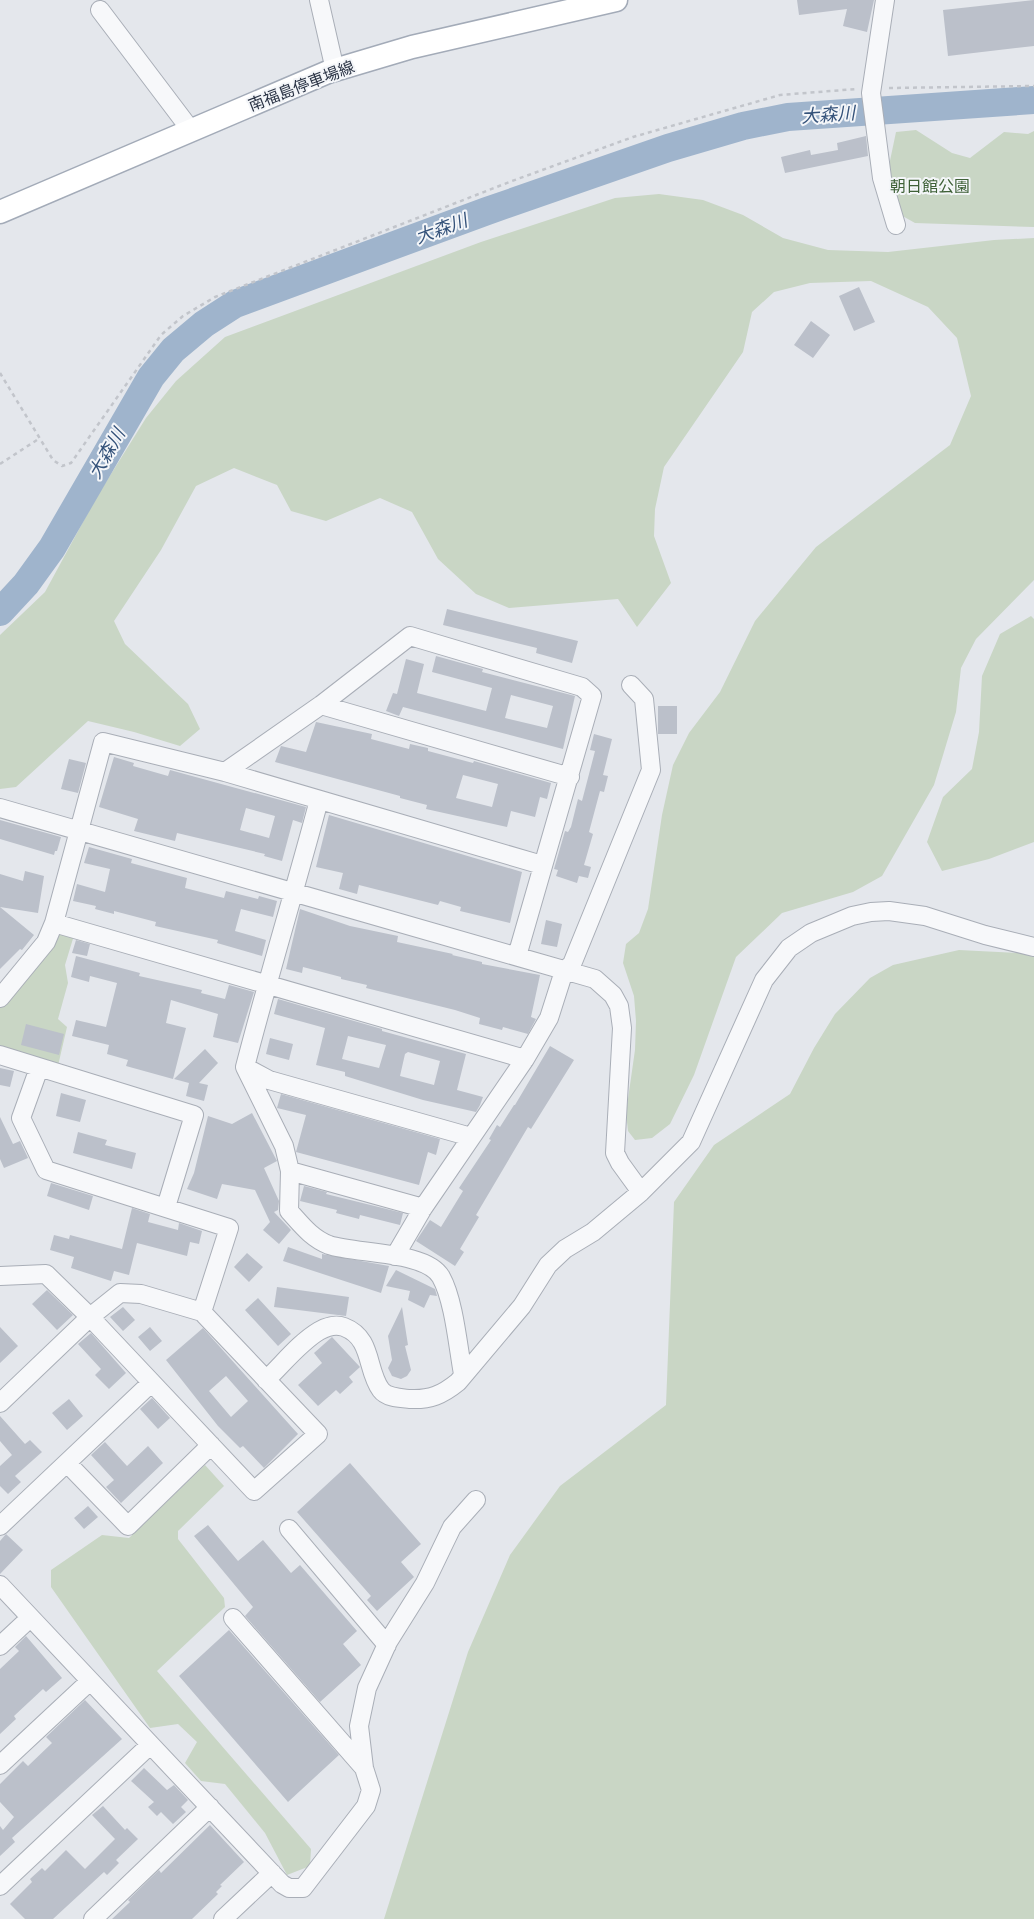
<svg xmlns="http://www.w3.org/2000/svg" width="1034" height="1919" font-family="'Exo 2','Noto Sans JP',sans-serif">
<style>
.green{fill:#c9d6c5}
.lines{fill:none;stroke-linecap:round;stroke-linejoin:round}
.river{stroke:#9fb4cc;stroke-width:28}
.building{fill:#bbc0ca;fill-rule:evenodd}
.minor-casing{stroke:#a9aeb7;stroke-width:20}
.major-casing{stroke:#a3abb8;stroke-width:25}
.path{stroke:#c2c5cb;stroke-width:2.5;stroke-dasharray:4 4;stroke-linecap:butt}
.minor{stroke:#f7f8fa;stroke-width:18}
.major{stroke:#fff;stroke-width:22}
.labels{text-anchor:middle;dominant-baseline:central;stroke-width:4;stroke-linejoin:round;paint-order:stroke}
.street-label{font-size:16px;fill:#2b3445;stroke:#f4f6f9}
.park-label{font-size:16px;fill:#3f6138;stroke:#f4f6f9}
.water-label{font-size:18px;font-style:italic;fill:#34527a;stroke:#f4f6f9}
</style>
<rect width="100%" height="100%" fill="#e4e7ec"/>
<path class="green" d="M916 130 952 153 970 158 1004 132 1028 134 1034 131V227L915 223 899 214 887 175 896 132Z
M659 194 703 200 743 215 783 238 828 250 888 252 994 240 1034 238V580L976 639 961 668 956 712 934 785 882 876 853 892 782 913 736 957 694 1075 670 1124 652 1138 635 1140 628 1131 626 1113 635 1050 636 1021 634 996 623 963 626 944 639 933 648 909 662 815 673 765 689 733 720 692 755 621 816 547 950 445 971 396 957 338 928 307 871 281 810 283 774 292 752 312 743 352 664 467 655 509 654 536 671 583 637 627 618 599 509 608 476 594 438 559 412 512 380 498 326 521 291 511 277 485 234 468 196 486 161 550 114 621 125 644 188 704 200 729 180 746 134 732 88 721 16 787 0 789V635L45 592 96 498 146 418 176 381 225 337 481 242 615 198Z
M1031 616 1034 619V842L989 859 942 871 927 842 943 797 972 769 979 732 982 676 1000 634Z
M57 927 75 932 65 965 68 983 58 1019 67 1027 57 1070 0 1051V1005Z
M959 950 1020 953 1034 957V1919H384L468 1652 510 1555 560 1486 666 1405 674 1202 714 1145 790 1094 814 1048 835 1014 870 978 893 965Z
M205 1465 224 1486 178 1531V1539L224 1598 225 1607 157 1671 311 1849 310 1866 287 1875 265 1833 225 1784 201 1781 185 1763 197 1742 178 1724 150 1728 51 1587V1570L102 1535 129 1538Z"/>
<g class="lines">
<path class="river" d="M0 612 26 584 52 548 151 377 173 350 204 324 235 304 487 211 668 148 743 126 788 117 1034 100"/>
</g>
<path class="building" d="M797 0H874L867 32 843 26 847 9 799 15Z
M1034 0V46L948 56 943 10Z
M866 136 868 156 785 173 781 157 810 150 811 155 838 150 837 143Z
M859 287 875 322 854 331 839 296Z
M811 321 830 335 813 358 794 345Z
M447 609 578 641 572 663 536 653 537 648 443 625Z
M436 656 483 669 482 672 575 696 563 749 403 707 399 716 386 711 393 693 397 694 406 659 424 664 417 693 486 711 492 688 432 672ZM511 695 553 706 547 728 505 718Z
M658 706H677V734H658Z
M316 722 372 734 371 739 409 749 410 744 428 748V751L473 763 474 761 551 783 547 799 540 797 535 817 511 811 507 827 426 809 427 805 400 798V796L275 762 281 746 306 752ZM463 775 498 784 492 807 456 798Z
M594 734 612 739 603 775 608 776 604 792 600 791 589 832 593 834 584 865 591 867 588 878 579 876 577 883 556 876 558 870 554 869 565 831 568 832 571 827 578 799 582 801 595 751 590 750Z
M114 757 134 763 133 766 168 776 170 770 306 807 302 823 293 820 282 861 264 856 265 854 177 833 175 841 134 831 138 819 99 807ZM246 808 275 816 269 838 240 830Z
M69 759 86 763 78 793 61 789Z
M329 815 522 872 510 923 460 911 461 907 440 901 438 905 359 885 357 894 339 889 343 873 316 867Z
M0 820 61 837 57 851H55L54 855 0 839Z
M89 847 132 859 131 863 187 878 185 888 224 898 226 891 258 899 259 896 277 901 273 917 241 909 235 931 266 940 262 956 217 943 218 940 155 926 156 922 114 911V914L95 909 96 906 73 901 77 884 105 892 110 869 84 863Z
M25 871 44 876 38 913 0 907V874L23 881Z
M0 907 34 935 22 950 20 949 0 969Z
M300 909 350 926 398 936 397 942 453 954 452 955 482 962V964L540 975 531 1017 536 1019 528 1034 503 1027 502 1030 479 1024 480 1018 455 1010 366 988 367 985 341 979V977L303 967 302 973 286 969Z
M546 920 562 924 557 947 541 944Z
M76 940 90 944 87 956 72 953Z
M76 956 140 973 139 976 202 990 201 993 225 999 229 985 254 992 238 1043 213 1037 218 1014 171 1000 166 1023 186 1028 173 1079 126 1066 128 1060 107 1054 109 1045 72 1036 76 1020 106 1027 117 983 90 976 89 982 71 977Z
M278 999 382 1029V1031L466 1054 457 1090 483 1097 480 1105 476 1112 423 1100 345 1076V1072L316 1065 325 1028 274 1014ZM348 1036 386 1045 379 1068 342 1059ZM408 1052 440 1061 434 1085 400 1076 405 1054Z
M26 1024 64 1034 59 1055 21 1045Z
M270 1038 293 1044 289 1060 266 1054Z
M550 1046 574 1060 531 1129 528 1127 476 1215 479 1217 460 1249 464 1252 455 1266 416 1241 430 1220 441 1227 463 1191 459 1188 491 1140 489 1139 497 1125 500 1127 514 1105H515Z
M205 1049 218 1063 199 1083 208 1085 204 1101 186 1096 189 1083 174 1079Z
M0 1068 14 1071 10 1087 0 1085Z
M61 1093 86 1100 80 1122 56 1116Z
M281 1094 440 1139 436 1155 428 1152 419 1185 296 1152 306 1115 277 1108Z
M252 1113 277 1161 264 1168 279 1201 278 1210 274 1212 291 1230 279 1244 263 1230 270 1222 255 1190 222 1184 217 1199 187 1189 194 1173 208 1116 232 1124Z
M0 1117 13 1144 20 1141 28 1158 4 1168 0 1159Z
M78 1132 107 1140 105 1145 136 1153 132 1169 73 1153Z
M51 1183 93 1196 89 1210 47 1196Z
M304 1186 327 1192 326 1194 403 1213 400 1225 360 1215 359 1219 336 1213 337 1210 300 1201Z
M132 1208 150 1214 148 1222 178 1230 179 1223 202 1231 199 1244 190 1242 187 1256 137 1243 129 1275 114 1271 111 1281 71 1268 74 1257 50 1250 54 1235 69 1239 70 1235 122 1249Z
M288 1247 322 1259V1254L389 1266 381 1293 283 1261Z
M247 1253 263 1267 249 1282 234 1267Z
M396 1270 435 1289 437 1296 430 1295 424 1308 408 1300 410 1291 386 1286Z
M277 1287 349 1297 346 1316 274 1307Z
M47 1290 73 1315 57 1330 32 1304Z
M258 1298 291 1334 278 1346 245 1310Z
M123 1307 135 1320 123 1331 110 1317Z
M402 1307 408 1345 405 1346 411 1370 407 1376 401 1379 392 1376 388 1368 392 1360 388 1336Z
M0 1327 18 1346 0 1363Z
M150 1327 162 1341 150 1351 138 1337Z
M203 1328 298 1434 264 1468 243 1446 240 1448 218 1426 166 1360ZM226 1376 248 1401 231 1417 209 1391Z
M91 1333 126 1373 109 1389 95 1375 101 1369 78 1344Z
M332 1337 360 1367 349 1377 353 1382 340 1394 336 1390 318 1406 298 1385 322 1363 314 1353Z
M152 1398 170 1418 158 1429 140 1409Z
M69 1399 83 1416 67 1430 52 1413Z
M0 1416 25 1444 30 1440 42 1452 15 1476 21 1482 8 1494 0 1486V1466L12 1455 0 1441Z
M105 1442 127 1466 148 1446 163 1463 121 1503 106 1487 114 1480 91 1455Z
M350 1463 421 1544 401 1562 414 1577 377 1611 367 1600 371 1596 297 1512Z
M88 1506 98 1517 84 1529 74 1518Z
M208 1525 238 1561 263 1540 291 1573 300 1565 357 1631 343 1644 361 1665 320 1702 245 1616 253 1607 194 1536Z
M6 1534 23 1550 0 1574V1541Z
M229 1630 339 1755 288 1802 179 1676Z
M26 1636 62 1678 46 1692 43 1689 14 1716 16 1719 0 1734V1669L19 1651 15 1647Z
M85 1700 122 1739 12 1838 15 1842 0 1856V1826L3 1830 14 1817 0 1802V1784L23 1761 28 1766 52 1743 46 1737Z
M144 1768 167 1790 174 1785 188 1800 181 1807 186 1812 173 1824 161 1812 157 1816 148 1807 154 1802 131 1781Z
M103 1806 125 1830 127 1828 138 1839 116 1860 119 1863 107 1875 104 1872 53 1919H25L10 1904 32 1882 30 1879 42 1868 45 1871 66 1850 85 1869 115 1839 92 1815Z
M210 1825 244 1862 220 1885 222 1886 216 1892 218 1894 192 1919H112L130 1902 128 1900 159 1870 161 1873Z"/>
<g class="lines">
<g class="minor-casing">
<path id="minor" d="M319 0 335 70
M885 0 871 93 882 178 896 225
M100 10 190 129
M321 705 570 777
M225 772 321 705 410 636 582 687 592 696 517 956
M319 800C295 890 268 978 245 1067L284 1146 290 1171 289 1211C301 1224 311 1238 329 1245 355 1254 427 1251 441 1277 454 1300 458 1347 463 1374
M0 808 595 979 613 995 619 1006 622 1028 615 1153 620 1163 641 1192
M54 923 525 1059
M0 998 46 942 54 923 103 742 225 772 542 865
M0 1055 194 1115 166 1207
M245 1067 269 1080 471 1137
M39 1068 21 1118 46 1170 229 1228 202 1312
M290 1171 423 1208
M395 1256 423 1208 525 1059 549 1018 564 971 572 964 651 770 644 699 631 685
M0 1276 46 1274 90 1317 254 1491 318 1434 202 1312 141 1294 120 1293 90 1317 0 1403
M266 1380C283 1364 299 1343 319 1331 326 1327 336 1324 344 1327 373 1338 366 1370 381 1390 387 1398 401 1398 410 1399 430 1400 442 1395 458 1382L522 1306 548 1265 565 1249 593 1232 641 1192 691 1142 764 980 789 948 811 933 852 916 871 912 889 911 925 916 985 935 1034 947
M67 1463 128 1526 211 1445
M0 1526 151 1383
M289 1529 387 1645
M0 1585 282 1884 289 1888H303L366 1806 371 1790 364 1768 359 1726 367 1688 388 1642 425 1583 452 1527 476 1500
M233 1618 364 1768
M0 1646 30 1618
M0 1765 90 1681
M0 1886 150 1745
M93 1919 210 1807
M223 1919 272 1873"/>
</g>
<g class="major-casing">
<path id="major" d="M0 212 328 72 412 47 616 0"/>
</g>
<path class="path" d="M889 88 1034 86
M0 373 53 460 62 466 71 463 161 335 183 316 215 297 512 181 633 137 780 95 856 89
M0 464 40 438"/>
<use href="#minor" class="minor"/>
<use href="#major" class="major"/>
</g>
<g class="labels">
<g class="street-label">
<text transform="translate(301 85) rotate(-21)">南福島停車場線</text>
</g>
<g class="park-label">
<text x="930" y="185">朝日館公園</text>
</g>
<g class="water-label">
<text transform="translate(828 114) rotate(-4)">大森川</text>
<text transform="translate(441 228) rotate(-20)">大森川</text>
<text transform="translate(106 453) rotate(-60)">大森川</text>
</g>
</g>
</svg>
